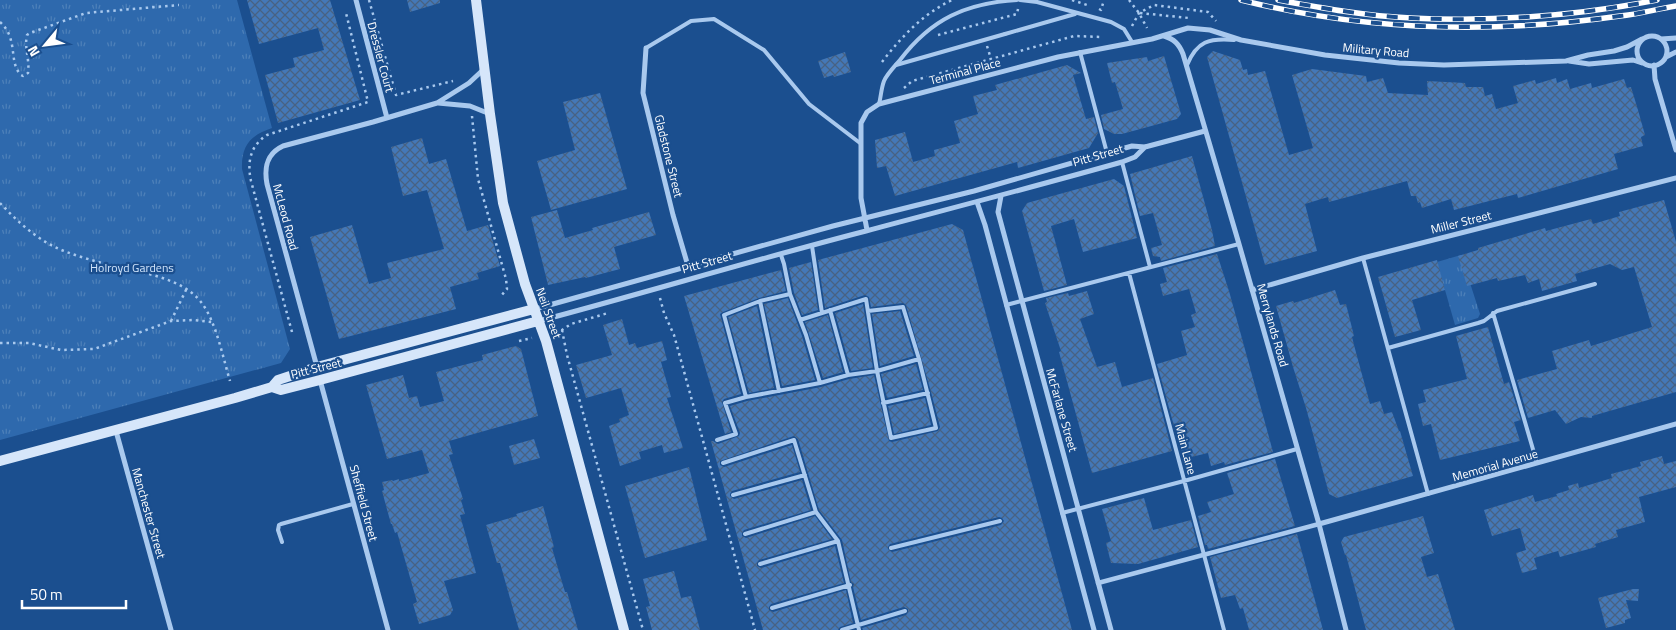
<svg xmlns="http://www.w3.org/2000/svg" width="1676" height="630" font-family="'Titillium Web',sans-serif">
<style>
.park{fill:url(#park-tufts)}
.building{fill:url(#building-cross-hatch);fill-rule:evenodd}
.lines{fill:none;stroke-linecap:round;stroke-linejoin:round}
.path{stroke:#a9c9ee;stroke-width:2.5;stroke-dasharray:2.5 4;stroke-linecap:butt}
.service{stroke:#a9c9ee;stroke-width:4}
.pedestrian{stroke:#a9c9ee;stroke-width:4.5}
.minor{stroke:#a9c9ee;stroke-width:5}
.secondary{stroke:#d6e6fa;stroke-width:10}
.rail-casing{stroke:#fff;stroke-width:5.5}
.rail{stroke:#1b4f8f;stroke-width:4;stroke-dasharray:11;stroke-linecap:butt}
.service-bridge{stroke:#a9c9ee;stroke-width:4}
.labels{text-anchor:middle;dominant-baseline:central;stroke-width:4.5;stroke-linejoin:round;paint-order:stroke}
.street-label{font-size:12px;fill:#fff;stroke:#1b4f8f}
.park-label{font-size:12px;fill:#cfe3fa;stroke:#1b4f8f}
</style>
<defs>
<pattern id="park-tufts" width="24" height="20" patternUnits="userSpaceOnUse" patternTransform="scale(1.25)"><rect width="24" height="20" fill="#2e69ad"/><path d="M3 7l-1-3M5 7V3M7 7l1-3M15 17l-1-3M17 17v-4M19 17l1-3" fill="none" stroke="#4d80b9"/></pattern>
<pattern id="building-cross-hatch" width="8" height="8" patternUnits="userSpaceOnUse" patternTransform="scale(1.25)"><rect width="8" height="8" fill="#4478b7"/><path d="M0 0l8 8M0 8l8-8" fill="none" stroke="#486282"/></pattern>
</defs>
<rect width="100%" height="100%" fill="#1b4f8f"/>
<path class="park" d="M0 0H237L272 128C251 135 241 145 242 169L290 349 281 363 0 440Z
M1461 255 1480 314 1478 318 1455 325 1437 262Z"/>
<path class="building" d="M247 0H330L360 100 278 123 265 75 295 67 293 58 324 50 318 28 259 44Z
M407 0H440V3L410 12Z
M1213 51 1240 60 1243 70 1247 69 1248 75 1265 71 1289 155 1313 148 1292 75 1312 69 1366 76 1367 82 1383 78 1388 93 1428 95 1427 81 1465 83 1466 87H1483L1485 96 1492 94 1496 109 1518 103 1513 86 1535 80 1536 84 1556 78 1557 83 1567 79 1570 89 1591 83 1592 88 1624 79 1627 88 1631 87 1638 110 1645 135 1641 137 1643 146 1614 154 1618 169 1518 198 1517 194 1454 210 1451 199 1422 208 1420 202 1418 203 1416 196H1411L1407 181 1329 202 1328 197 1305 204 1317 251 1265 265 1207 57Z
M845 52 851 72 834 77 833 75 824 78 818 61Z
M1164 56 1181 114 1177 119 1122 134H1114L1104 129 1101 115 1123 109 1115 82 1112 83 1107 63 1147 57 1148 61Z
M1067 65 1081 73 1073 75 1086 119 1094 117 1098 133 1089 148 1018 168 1017 162 895 196 886 166 877 168 875 140 905 132 913 162 935 156 934 150 960 143 954 121 978 114 973 96 997 90 995 85Z
M600 93 627 189 551 210 537 161 575 150 563 102Z
M422 138 429 164 446 159 467 231 488 225 500 266 477 273 479 279 450 287 456 309 339 339 310 237 352 225 369 284 391 278 387 263 444 249 427 190 403 196 391 147Z
M1192 156 1212 230 1215 246 1161 261 1160 257 1153 256 1151 248 1162 245 1153 213 1140 216 1130 174Z
M1114 179 1124 186 1137 238 1083 252 1074 219 1051 226 1067 285 1044 291 1022 211 1027 203Z
M1664 200 1676 242V392L1592 416V418L1581 417 1566 424 1555 410 1528 418 1517 380 1557 369 1552 351 1589 340 1591 346 1652 327 1634 267 1622 270 1610 264 1575 274 1577 281 1542 291 1539 279 1528 283 1525 275 1498 281 1497 278 1467 286 1458 256 1478 250V248L1545 228 1546 231 1591 219 1593 224 1620 216 1619 212Z
M557 210 565 238 593 230 592 228 649 212 656 235 614 247 620 269 586 278 585 277 548 285 531 217Z
M952 224 963 230 1072 630H863L862 628 906 615 908 612V609L904 607 861 620 853 587 854 584 851 582 842 540 819 510 798 439 794 436 720 461V465L724 467 792 445 800 472 732 491 730 494V496L734 499 802 480 811 510 744 530 742 533V536L746 538 815 516 832 539 759 560 757 563V566L761 568 835 546 844 583 771 604 769 607V610L773 612 846 590 853 623 840 627 838 630H763L711 441H713L718 444 739 436 740 433 730 406 747 401 821 387 849 379 874 375 889 441 892 442 938 431 940 427 931 392 906 305 903 303 871 307 869 297 865 295 825 308 818 260ZM999 517 1002 518 1004 521 1001 525 892 552 888 549V547L890 544Z
M1217 254 1229 291 1273 452 1225 465 1224 462 1211 466 1208 453 1183 459 1157 364 1187 355 1181 331 1195 327 1191 315 1196 313 1189 289 1163 296 1160 284 1167 282 1163 268Z
M1437 260 1445 290 1412 300 1421 330 1395 337 1378 277Z
M811 262 818 310 802 315 794 293 789 268Z
M781 270 786 291 759 298 723 312 720 314 741 394 724 399 722 402 731 432 725 434 684 296Z
M1335 290 1340 305 1346 304 1354 336 1352 337 1354 345 1370 404 1380 401 1384 414 1392 412 1399 431H1400L1413 476 1337 498 1329 494 1306 408 1293 367 1276 306 1293 301 1294 303Z
M1087 291 1094 314 1080 319 1097 367 1115 362 1122 387 1153 378 1172 451 1092 473 1059 352 1061 351 1045 303 1047 302 1046 298 1068 293 1069 296Z
M788 298 802 336 815 380 782 386 764 304Z
M863 304 873 368 851 371 835 313Z
M757 306 774 388 749 393 728 317Z
M900 311 914 356 880 366 872 314Z
M828 315 843 372 823 378 805 322Z
M622 319 629 345 635 343 637 348 662 341 667 360 661 362 671 397 667 398 683 448 664 453 662 445 639 452 641 459 620 466 609 426 620 422 619 419 629 415 621 388 586 398 576 365 612 355 603 325Z
M1488 327 1504 384 1509 382 1521 420 1514 422 1520 441 1440 460 1431 424 1423 426 1418 404 1426 402 1423 390 1467 379 1456 336Z
M516 346 521 349 538 416 449 441 453 454 449 455 463 499 461 500 465 514 460 515 476 573 444 581 453 610 450 615 419 624 413 604 417 602 397 532 395 533 392 524H391L382 491 384 490 382 482 392 480 393 481 399 479V481L429 473 422 450 387 459 366 385 403 375 409 398 417 396 420 407 444 401 436 372 483 360 482 355Z
M916 364 923 390 887 398 881 374Z
M925 398 931 425 894 434 888 406Z
M534 439 540 458 514 465 509 446Z
M1662 456 1664 464 1676 461V487L1639 497 1645 522 1616 530 1618 537 1595 544 1596 547 1560 557 1558 551 1534 558 1537 569 1522 573 1516 553 1526 550 1520 528 1492 536 1484 510 1533 495 1535 502 1557 496 1556 494 1569 490 1568 486 1578 483 1579 488 1612 478 1611 474 1641 466 1640 462Z
M1275 459 1295 526 1208 549 1207 545H1205L1198 516 1211 512 1207 502 1234 494 1227 473Z
M689 467 707 540 645 558 625 486Z
M1144 498 1153 530 1191 520 1198 547 1138 564 1111 563 1106 543 1111 541 1102 509Z
M543 506 554 547 552 548 565 592H567L578 630H519L500 563H497L486 525 517 516 516 514Z
M1423 516 1434 553 1421 557 1427 577 1438 574 1455 630H1366L1346 555H1345L1341 542 1344 537Z
M1297 534 1323 630H1249L1243 608 1240 609 1235 595 1221 598 1210 557Z
M674 571 681 598 691 596 700 630H652L646 607 650 606 643 579Z
M1633 589H1639L1638 601 1626 600 1631 618 1625 620V623L1606 628 1598 598Z"/>
<g class="lines">
<path class="path" d="M369 0 396 95 453 81
M1072 0 1087 5
M1129 0 1139 13 1147 28
M1099 9 1101 10 1104 0
M1140 13 1189 18
M0 22C19 39 8 62 21 75L23 76 28 73C30 60 24 48 27 35L30 33 86 13 179 5
M1132 26 1139 13 1154 5 1208 12 1216 21
M938 35 1017 14 1018 9
M987 46 991 59
M882 62C902 36 923 14 952 0
M904 88 912 81 1074 36 1101 37
M472 116 478 179 506 279 507 289 501 296
M0 203C18 222 38 241 64 251 80 257 97 262 115 266 143 273 182 278 201 302 216 321 223 358 230 381
M660 298 664 313 674 335 755 630
M171 321 186 290
M562 330 567 355 643 630
M292 332 251 181C247 162 250 146 267 135L368 102 346 13
M555 332 562 330 571 324 608 313
M519 341 532 338
M0 343H29L61 350 94 349 171 321 193 320 212 322"/>
<path class="service" d="M1020 0 1037 2 1111 22 1124 29 1132 42
M1005 34 1075 14
M646 48 691 21 714 19 764 50 809 104 860 143
M1080 52 1107 153
M1187 65C1197 41 1209 38 1234 40
M879 104C881 97 881 89 884 81 887 74 895 66 900 60 931 19 966 3 1017 0
M1122 162 1150 267
M812 246 822 313
M781 255 784 264 790 294
M1363 258 1428 494
M1129 273 1224 630
M760 301 779 391
M1006 305 1239 244
M830 310 848 375
M868 311 903 307 919 359
M1493 313 1537 463
M1388 348 1478 323 1484 321 1497 311 1595 284
M919 359 936 428 891 438 877 371Z
M746 397 820 383
M883 403 928 393
M717 440 736 434 725 403 746 397 724 315 760 301 790 294 806 335 820 383 848 375 877 371 866 299 800 320
M723 463 794 440 816 512 838 541 859 630
M733 495 805 475
M1062 513 1184 481 1297 449
M745 534 816 512
M282 542 278 530 279 525 281 524 353 504
M891 548 1000 521
M760 564 838 541
M772 608 850 585
M842 630 905 611"/>
<path class="pedestrian" d="M1098 583 1319 524"/>
<path class="minor" d="M356 0 387 118
M1164 36C1174 39 1179 44 1183 54L1239 244 1319 524 1346 630
M1637 51a15 15 0 1 1 30 0a15 15 0 1 1-30 0Z
M1661 39 1676 38
M646 48 643 93 673 215 688 266
M1666 57 1676 52
M1569 61 1589 64 1633 60 1642 63
M1654 65 1655 79 1676 150
M438 103 470 106 490 114
M1001 196 998 212 1111 630
M977 202 985 225 1094 630
M867 230 861 198V123L867 112 879 104 1058 57 1152 39 1188 28 1210 30 1241 40 1325 55 1399 63 1444 65 1566 61 1588 55 1614 51 1627 47 1642 39
M1252 290 1363 258 1676 178
M535 309 833 226 974 191 1107 153 1132 146 1145 147 1205 131
M539 321C648 292 757 259 866 231 952 208 1037 186 1122 162L1135 157 1145 147
M317 367 267 184C264 168 266 154 283 146L373 122 437 103 469 83 484 69
M320 380 388 630
M116 431 171 630
M1319 524 1676 424"/>
<path class="secondary" d="M476 0 490 114 503 203 525 284 546 341 624 630
M272 387 281 390 320 380 538 321
M0 461 235 398 272 387 278 380 317 367 534 309"/>
<g class="rail-casing">
<path id="rail" d="M1241 0C1364 31 1494 34 1620 16 1639 14 1657 9 1676 6
M1278 0C1322 8 1366 16 1411 18 1494 22 1576 16 1657 0"/>
</g>
<use href="#rail" class="rail"/>
<path class="service-bridge" d="M896 65 1005 34"/>
</g>
<g class="labels">
<g class="street-label">
<text transform="translate(1376 50) rotate(5)">Military Road</text>
<text transform="translate(381 57) rotate(75)">Dressler Court</text>
<text transform="translate(965 71) rotate(-15)">Terminal Place</text>
<text transform="translate(1098 155) rotate(-16)">Pitt Street</text>
<text transform="translate(669 156) rotate(76)">Gladstone Street</text>
<text transform="translate(286 217) rotate(75)">McLeod Road</text>
<text transform="translate(1461 222) rotate(-14)">Miller Street</text>
<text transform="translate(707 262) rotate(-16)">Pitt Street</text>
<text transform="translate(549 313) rotate(70)">Neil Street</text>
<text transform="translate(1273 325) rotate(74)">Merrylands Road</text>
<text transform="translate(316 368) rotate(-14)">Pitt Street</text>
<text transform="translate(1062 410) rotate(74)">McFarlane Street</text>
<text transform="translate(1186 449) rotate(75)">Main Lane</text>
<text transform="translate(1495 465) rotate(-16)">Memorial Avenue</text>
<text transform="translate(364 503) rotate(75)">Sheffield Street</text>
<text transform="translate(149 513) rotate(74)">Manchester Street</text>
</g>
<g class="park-label">
<text x="132" y="267">Holroyd Gardens</text>
</g>
</g>
<g transform="translate(45 45) rotate(241)" stroke="#1b4f8f" stroke-width="4" paint-order="stroke">
<path d="M0-4L9 19L0 12L-9 19Z" fill="#ffffff"/>
<text y="-8" font-size="14" font-weight="bold" text-anchor="middle" fill="#ffffff">N</text>
</g>
<path d="M22 600v8h104v-8" fill="none" stroke="#ffffff" stroke-width="2.5"/>
<text x="30" y="600" font-size="15" fill="#ffffff" stroke="#1b4f8f" stroke-width="4" paint-order="stroke">50 m</text>
</svg>
